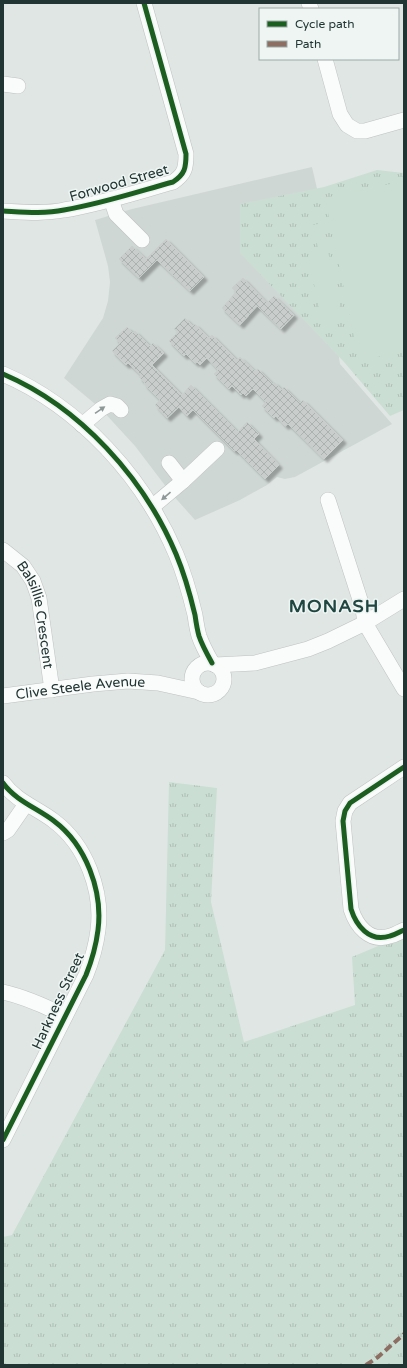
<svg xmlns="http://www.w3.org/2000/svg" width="407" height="1368" font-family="'Varela Round',sans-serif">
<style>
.built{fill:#cfd7d4}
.grass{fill:url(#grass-tufts)}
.garden{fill:#cbded3}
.building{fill:url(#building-cross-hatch);stroke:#c9cfcd;filter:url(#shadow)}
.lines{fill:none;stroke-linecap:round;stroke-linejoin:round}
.minor-casing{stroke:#bdc3c1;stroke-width:16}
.minor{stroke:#fafbfb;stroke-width:15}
.quiet{stroke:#8d6e63;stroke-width:4;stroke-dasharray:8 4;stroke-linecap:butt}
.cycleway-casing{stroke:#eef5f3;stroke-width:8}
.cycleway{stroke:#1b5e20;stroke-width:5}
.oneway{fill:#8e9897}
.labels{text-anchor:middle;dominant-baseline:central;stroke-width:3;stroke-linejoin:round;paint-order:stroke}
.street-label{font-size:14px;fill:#213633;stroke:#eef5f3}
.district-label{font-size:18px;font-weight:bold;letter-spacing:1px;fill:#1f4641;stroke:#eef5f3}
</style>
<defs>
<pattern id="grass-tufts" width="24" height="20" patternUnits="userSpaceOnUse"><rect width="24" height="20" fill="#cbded3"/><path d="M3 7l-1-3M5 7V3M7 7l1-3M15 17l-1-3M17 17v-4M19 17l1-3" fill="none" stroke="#aebfb6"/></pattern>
<pattern id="building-cross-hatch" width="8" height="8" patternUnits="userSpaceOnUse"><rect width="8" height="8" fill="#c9cecd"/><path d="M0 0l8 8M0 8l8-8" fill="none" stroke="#acb2b0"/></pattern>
<filter id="shadow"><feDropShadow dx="3.5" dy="3.5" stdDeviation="1" flood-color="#0004"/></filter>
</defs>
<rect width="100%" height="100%" fill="#e0e6e4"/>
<path class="built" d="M312 167 318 193 334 324 340 364 392 424 295 477 285 479 277 477 267 485 240 500 195 520 170 492 135 446 101 409 64 378 103 318 108 301 110 282 108 266 95 220 132 209Z"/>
<path class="grass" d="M377 170 404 173V410L390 416 344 362 240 253V204L324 187Z
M169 782 217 788 211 902 244 1042 355 1005 352 957 404 935V1365H3V1237L12 1235 165 950Z"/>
<path class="garden" d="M404 181V351L359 361 325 198Z
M322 223 342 317 322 321 310 266H313L310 250 318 248 313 225Z"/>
<path class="building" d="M166 239 204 277 190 291 157 260 139 278 119 259 132 246 146 259Z
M243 278 267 303 274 296 294 315 281 329 257 306 240 325 222 308 236 292 232 288Z
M185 318 193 326 195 324 209 338 212 335 237 360 240 357 255 371 258 369 273 384 274 382 282 390 284 387 300 403 303 400 343 440 324 459 288 424 285 426 276 416 274 418 262 406 266 402 253 389 246 396 243 393 241 395 232 386 229 389 214 374 218 370 207 358 200 365 197 362 195 363 186 354 184 356 169 341 178 332 174 329Z
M127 327 133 333 135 331 150 346 153 343 164 353 152 365 182 395 191 385 238 432 247 422 259 434 254 439 279 465 265 479 236 450 234 451 193 410 187 416 179 407 167 418 155 405 160 400 144 384 145 383 139 377 141 375 128 363 126 365 112 351 120 343 115 338Z"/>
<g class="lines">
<g class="minor-casing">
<g id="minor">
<path d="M309 3 311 9"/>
<path d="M325 59 340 114 347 125 357 131H365L404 120"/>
<path d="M3 84 18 86"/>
<path d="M111 199 116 214 142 240"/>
<path d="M3 211C23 212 44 214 64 210 101 204 137 192 173 182 185 174 186 168 186 154L144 3"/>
<path d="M3 374C80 407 144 478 176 554 184 573 190 594 195 615 196 622 197 629 199 636 202 645 207 654 212 663"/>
<path d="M82 425 101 409 110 404 117 406 121 410"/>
<path d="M183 481 217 449"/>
<path d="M328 500 363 609 365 623 404 689"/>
<path d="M152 507 183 481 169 463"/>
<path id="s1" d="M3 550 23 566 33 581 39 598 52 690"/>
<circle cx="208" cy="679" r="16"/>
<path d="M215 665 255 663 308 649 328 641 365 623 404 599"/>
<path id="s2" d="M3 696 93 684 128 681 158 683 199 692"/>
<path d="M404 767 350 803 345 811 343 821 351 909C356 925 369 943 390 936 395 935 399 932 404 930"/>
<path d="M3 783C16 801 37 808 54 821 86 845 103 891 98 930 96 946 92 960 86 975L3 1140"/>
<path d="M3 833 8 830 26 804"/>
<path d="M3 992C25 997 45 1006 65 1016"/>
</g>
</g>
<use href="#minor" class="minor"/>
<path class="quiet" d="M366 1365 378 1357 404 1334"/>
<g class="cycleway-casing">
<path id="cycleway" d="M3 211C23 212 44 214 64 210 101 204 137 192 173 182 185 174 186 168 186 154L144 3
M3 374C80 407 144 478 176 554 184 573 190 594 195 615 196 622 197 629 199 636 202 645 207 654 212 663
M404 767 350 803 345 811 343 821 351 909C356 925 369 943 390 936 395 935 399 932 404 930
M3 783C16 801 37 808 54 821 86 845 103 891 98 930 96 946 92 960 86 975L3 1140"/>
</g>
<use href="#cycleway" class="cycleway"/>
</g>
<defs><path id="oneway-solid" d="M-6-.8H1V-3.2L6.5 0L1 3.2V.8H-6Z"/></defs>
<g class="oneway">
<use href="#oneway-solid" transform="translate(100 410) rotate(-34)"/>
<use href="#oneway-solid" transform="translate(166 496) rotate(139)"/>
</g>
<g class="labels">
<g class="street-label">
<text transform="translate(119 183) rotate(-16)">Forwood Street</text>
<text stroke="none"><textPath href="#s1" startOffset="77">Balsillie Crescent</textPath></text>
<text stroke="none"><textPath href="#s2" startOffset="78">Clive Steele Avenue</textPath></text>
<text transform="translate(58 1001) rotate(-65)">Harkness Street</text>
</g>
<g class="district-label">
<text x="334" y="606">MONASH</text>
</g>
</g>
<rect width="407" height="1368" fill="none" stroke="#213633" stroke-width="8"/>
<rect x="259" y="8" width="140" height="52" fill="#eef5f3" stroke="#9ca9a6"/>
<rect x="267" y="21" width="20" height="6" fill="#1b5e20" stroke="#9ca9a6"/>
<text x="295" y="28" font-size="12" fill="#213633">Cycle path</text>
<rect x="267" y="41" width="20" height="6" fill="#8d6e63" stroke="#9ca9a6"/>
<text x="295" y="48" font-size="12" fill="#213633">Path</text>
</svg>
